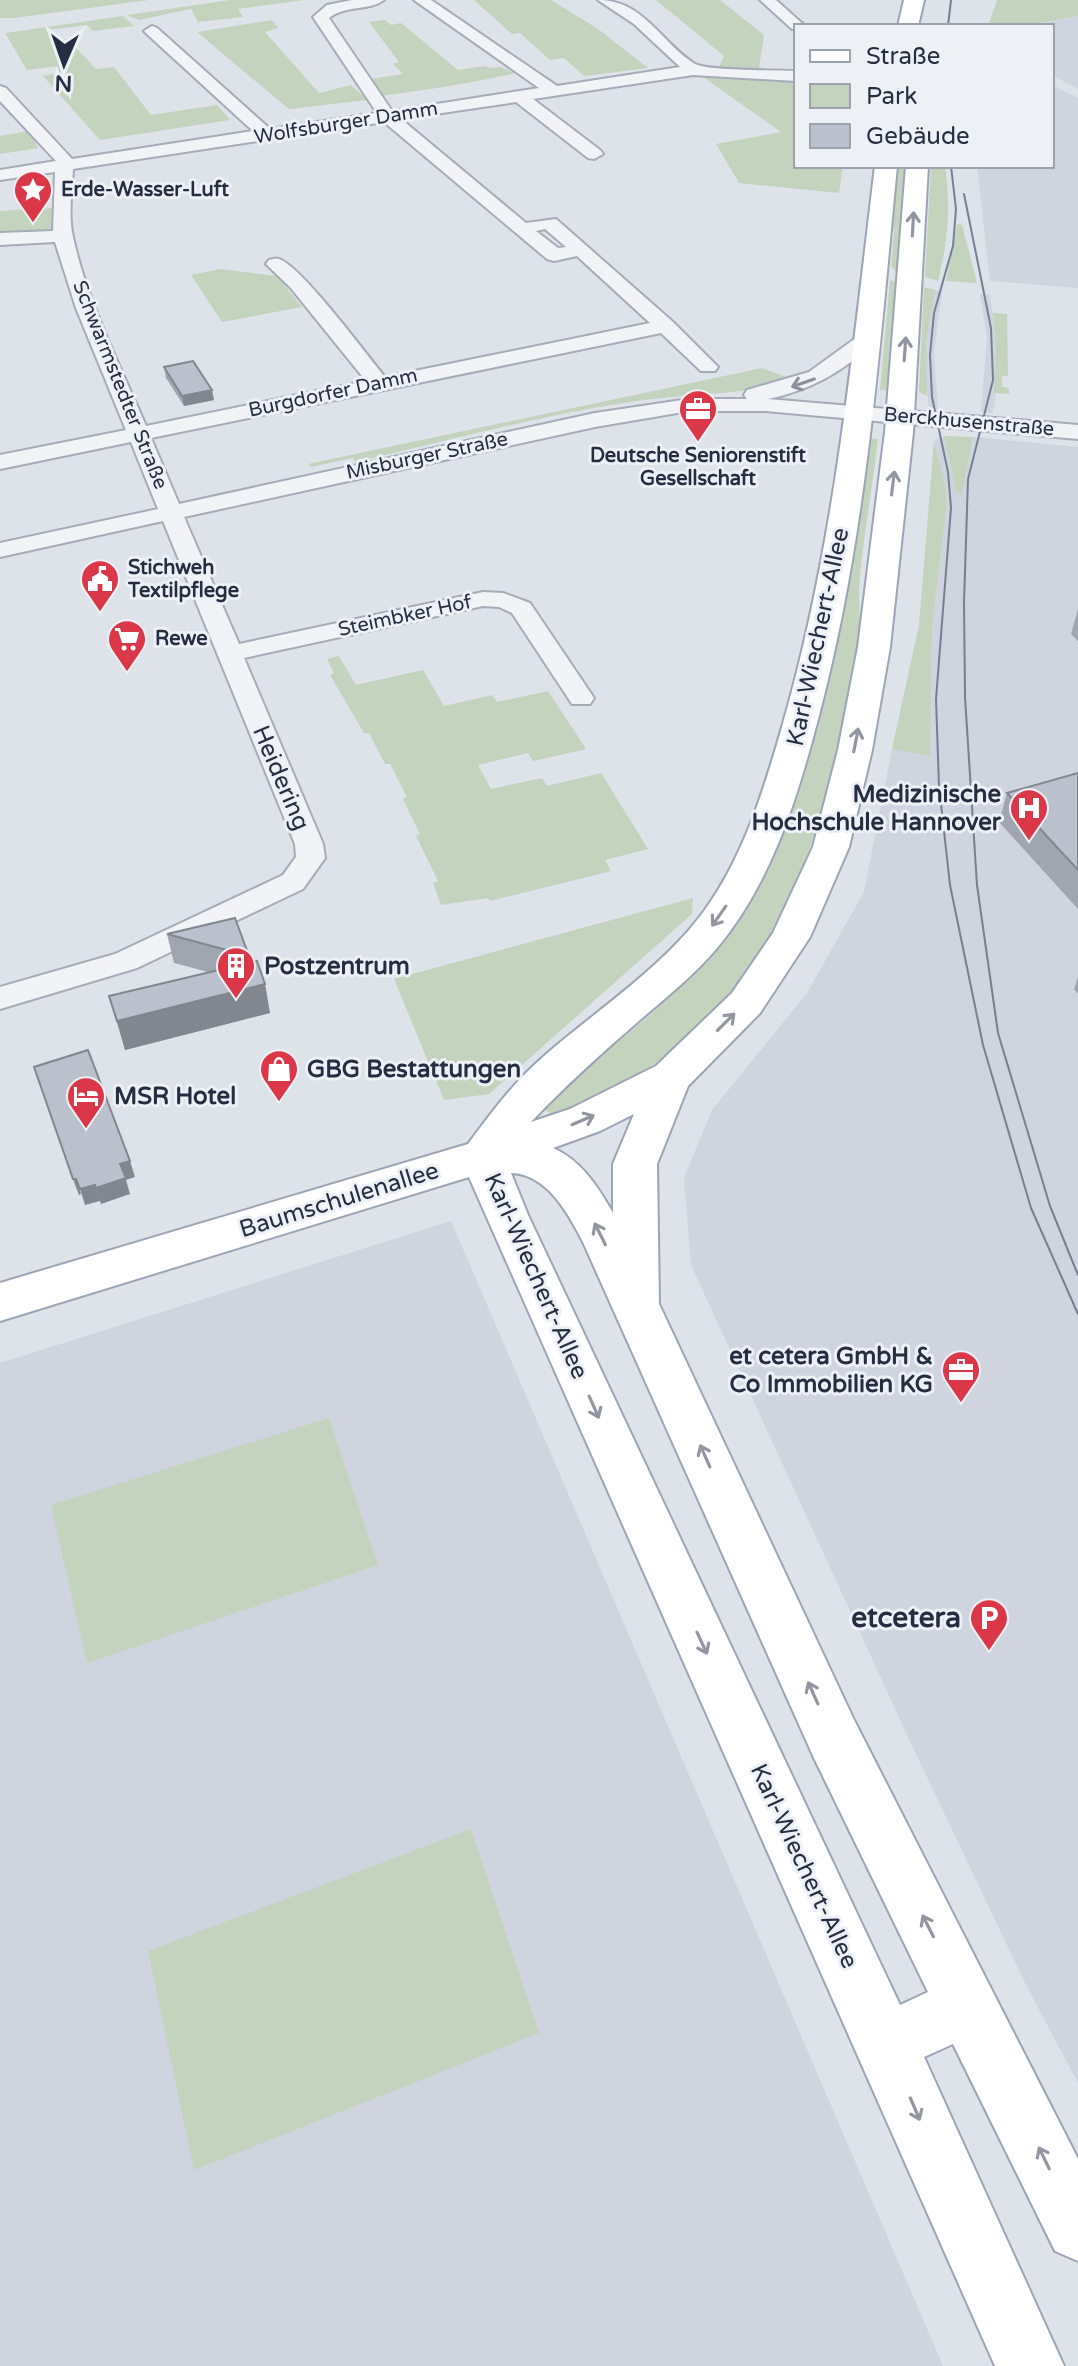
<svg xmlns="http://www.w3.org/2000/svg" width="1078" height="2366" font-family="'Varela Round',sans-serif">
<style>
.built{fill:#cfd4de}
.green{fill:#c3d3be}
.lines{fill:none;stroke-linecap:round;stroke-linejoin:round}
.minor-casing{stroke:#a6acb7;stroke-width:4}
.major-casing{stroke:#9ca5b5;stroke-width:4}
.minor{fill:#f1f3f7;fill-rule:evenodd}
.major{fill:#fff;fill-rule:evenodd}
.tram{stroke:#768094;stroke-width:2}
.wall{fill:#a0a5af}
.shaded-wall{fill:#82868f}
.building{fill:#bac0cc;stroke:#82868f;stroke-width:2}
.oneway{stroke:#9296a0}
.oneway2{stroke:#8b909c}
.labels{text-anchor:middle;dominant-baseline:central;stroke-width:6;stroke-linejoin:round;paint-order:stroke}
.far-street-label{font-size:20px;fill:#252e41;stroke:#edf1f6}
.far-poi-label{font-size:20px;font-weight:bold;fill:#252e41;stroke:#edf1f6;text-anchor:start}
.street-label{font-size:24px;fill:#252e41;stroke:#edf1f6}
.poi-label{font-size:24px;font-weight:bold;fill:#252e41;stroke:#edf1f6;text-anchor:start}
.near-poi-label{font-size:28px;font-weight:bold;fill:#252e41;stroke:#edf1f6;text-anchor:end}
</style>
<rect width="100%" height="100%" fill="#dee2e9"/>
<path class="built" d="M1078 16V89L1052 75V26H1024Z
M1052 85 1078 98V288L990 281 977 166H1052Z
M935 290 942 292 934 353 938 410 929 408 924 365 930 305Z
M980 294H989L993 313 996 354 995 404 992 413 981 412 987 337Z
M944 436 956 493 961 494 973 437 1078 447V2083L1025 1983 908 1737 691 1265 684 1178 712 1110 807 993 864 892 892 749 930 755 932 626 947 504 945 484 934 441Z
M451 1221 943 2366H0V1363Z"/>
<path class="green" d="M0 0H149L14 18H0Z
M230 0H304L238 9 243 17 198 22 191 9 139 20 127 15Z
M474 0H551L598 29 648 68 584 76 564 58 550 60 520 33 512 34Z
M656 0H720L764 35 759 68 719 67 724 56Z
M997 0H1078V16L1024 26H988Z
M123 16 134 26 93 31 87 25 47 30 55 41 68 39 96 69 114 67 151 115 217 105 230 120 100 140 43 76 59 73 58 66 27 70 5 33Z
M272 20 278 28 265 32 319 93 351 85 368 100 289 109 197 32Z
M385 20 391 25 401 23 458 70 485 66 489 68 501 67 515 73C469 84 428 89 381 96L370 79 403 74 393 64 399 62 369 22Z
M693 70 722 78 796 80V166H843L839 193 739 183 716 144 781 132Z
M29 131 38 148 0 154V136Z
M892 166H907L898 274 891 266 894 230 887 208Z
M931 166H945C951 207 948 241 938 281L925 277Z
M52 208 51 235 0 237V211Z
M957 224 962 225 977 283 946 281Z
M221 269 277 276 302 307 222 322 191 275Z
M890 280 899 283 892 391 880 390Z
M924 287 935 290 926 344 927 396 919 392Z
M993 313 1007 314 1008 376H1002V387L1009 388V394L994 393 996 354Z
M762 368 798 381C744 395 691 393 636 401 542 415 449 440 356 462L353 458 311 467 308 464Z
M944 436 973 437 962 494 956 493Z
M864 438 878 439C873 485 864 531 860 577 857 599 862 622 859 644 829 845 764 1040 555 1115L537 1107C606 1050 682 997 735 924 745 911 751 895 759 881Z
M934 441 945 484 947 504 932 626 930 756 892 749 919 625Z
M339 656 356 685 423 670 444 706 492 695 497 702 548 691 586 749 533 761 528 753 478 765 491 789 542 778 547 786 601 773 648 849 605 860 611 871 490 901 488 898 441 905 433 883 438 881 416 836 420 834 403 799 407 797 390 764H385L369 733H364L330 675 334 673 327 659Z
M693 898 692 914 489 1094 444 1100 394 979Z
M329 1418 378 1565 87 1663 51 1505Z
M471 1829 539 2033 194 2170 148 1951Z"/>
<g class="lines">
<g class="minor-casing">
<path id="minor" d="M352 0H384C369 11 345 5 329 18L392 111 539 88 414 0H431L557 86 680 67 634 24 598 0C644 0 661 43 695 64 707 71 778 70 796 71V81L693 75 533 99 600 150 603 154 594 159 588 158 516 102 401 119 526 223 556 219 673 322 718 367 715 371H701L661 333 151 438 179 504 595 413 689 399H747L744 395 747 390 809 372 860 335H874L877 339 874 343C842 372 811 390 768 399L1078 425V439L765 411H689L595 427 184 517 239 644 483 592 503 593 530 603 594 698 590 704H572L512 613 499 607 483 606 244 658 323 844 325 858 303 889 137 968 0 1009V987L115 954 283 875 296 857 295 844 163 521 0 557V543L158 509 131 442 0 469V455L126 430 76 308 55 242 0 245V233L53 231 55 172 0 180V170L56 161 0 101V86L6 88 72 159 253 131 147 34 144 31 152 26 157 28 270 129 377 113 313 17 327 5ZM384 122 547 259 554 261 577 256 650 323 385 377C366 354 303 269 281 260 276 257 275 259 269 260L266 264 290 287 366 381 146 426C120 365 87 302 73 237 68 215 72 191 73 169ZM545 229 566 247 558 248 536 231Z
M760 0H776L805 26 792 29Z"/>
</g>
<g class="major-casing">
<path id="major" d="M904 0H924L918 26H898Z
M875 166H897C879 352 866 542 817 723 796 802 770 885 717 948 695 974 667 997 641 1019 603 1052 566 1085 531 1122L570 1109 656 1066 732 993 773 933 813 847 838 750 858 647 885 432 906 166H928L913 432 890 647 872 750 849 847 810 937 760 1013 688 1086 657 1164 659 1304 854 1720 1078 2159V2261L1055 2251 953 2044 924 2057 1064 2366H995L469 1177 0 1321V1283L468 1144C491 1113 514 1082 543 1057 591 1015 647 978 689 930 738 874 762 797 782 727 835 545 852 354 875 166ZM634 1114 613 1164V1213C598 1187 581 1160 553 1148L600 1131ZM511 1173C547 1174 568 1213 583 1242L814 1758 928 1992 900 2005 528 1215Z"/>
</g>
<use href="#minor" class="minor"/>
<use href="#major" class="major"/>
<path class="tram" d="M948 26 951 0
M951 166 956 209 953 246 934 313 930 355 932 397 948 472 951 508 936 699 939 786 950 885 983 1045 1031 1208 1078 1314
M964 194 991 328 993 380 968 479 964 602 965 697 977 885 998 1033 1050 1206 1078 1275"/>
</g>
<path class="wall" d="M164 367 214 400 184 406 166 378Z
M1078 609V641L1071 634Z
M1078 773V909L999 822 1007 793Z
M167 934 249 956 250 963 270 1013 125 1050 109 996 208 972 174 963Z
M1078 977V994L1074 989Z"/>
<path class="shaded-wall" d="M212 390 214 400 184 406 182 396Z
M265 984 270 1013 125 1050 117 1021Z
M130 1161 135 1177 126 1180 130 1194 101 1204 96 1188 120 1164Z
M73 1179H76L81 1194 79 1195Z
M95 1185 100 1201 85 1205 80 1189Z"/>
<path class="building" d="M193 361 212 390 182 396 164 367Z
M1078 773V870L1007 793Z
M235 918 249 956 167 934Z
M257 961 265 984 117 1021 109 996Z
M88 1050 130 1161 120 1164 126 1178 96 1188 95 1185 80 1189 76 1179H73L34 1067Z"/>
<defs><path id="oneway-shaft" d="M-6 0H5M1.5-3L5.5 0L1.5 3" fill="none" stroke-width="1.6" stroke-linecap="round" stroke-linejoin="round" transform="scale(2)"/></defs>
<g class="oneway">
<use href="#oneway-shaft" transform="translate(913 224) rotate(-87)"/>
<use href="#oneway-shaft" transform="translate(905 349) rotate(-86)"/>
<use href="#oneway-shaft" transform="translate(893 483) rotate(-83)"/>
<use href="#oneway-shaft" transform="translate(856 740) rotate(-79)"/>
<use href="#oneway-shaft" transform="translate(719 916) rotate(125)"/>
<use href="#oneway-shaft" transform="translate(726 1022) rotate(-45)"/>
<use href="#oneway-shaft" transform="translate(583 1120) rotate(-23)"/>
<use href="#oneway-shaft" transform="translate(600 1234) rotate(-117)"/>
<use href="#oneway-shaft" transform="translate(594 1407) rotate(66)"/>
<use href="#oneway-shaft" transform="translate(705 1456) rotate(-114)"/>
<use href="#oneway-shaft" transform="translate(702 1643) rotate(65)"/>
<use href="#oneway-shaft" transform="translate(813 1693) rotate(-114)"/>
<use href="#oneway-shaft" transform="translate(928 1926) rotate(-117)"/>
<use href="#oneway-shaft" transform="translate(915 2109) rotate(67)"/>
<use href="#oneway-shaft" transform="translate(1044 2158) rotate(-116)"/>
</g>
<use class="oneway2" href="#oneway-shaft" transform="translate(803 383) rotate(161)"/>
<defs>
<g id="sight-pin" transform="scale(2)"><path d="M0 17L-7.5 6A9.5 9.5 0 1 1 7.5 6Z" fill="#da3749" stroke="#edf1f6"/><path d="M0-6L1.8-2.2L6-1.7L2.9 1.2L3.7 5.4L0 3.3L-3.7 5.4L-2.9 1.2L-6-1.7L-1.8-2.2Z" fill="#fff"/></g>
<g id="office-pin" transform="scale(2)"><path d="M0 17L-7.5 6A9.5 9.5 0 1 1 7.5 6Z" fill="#da3749" stroke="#edf1f6"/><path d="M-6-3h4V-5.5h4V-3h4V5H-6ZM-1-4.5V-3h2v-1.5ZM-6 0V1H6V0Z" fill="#fff"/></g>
<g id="civic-pin" transform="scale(2)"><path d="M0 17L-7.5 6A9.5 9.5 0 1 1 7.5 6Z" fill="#da3749" stroke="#edf1f6"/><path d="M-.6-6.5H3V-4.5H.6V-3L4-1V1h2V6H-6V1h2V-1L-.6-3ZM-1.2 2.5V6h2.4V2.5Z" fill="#fff"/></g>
<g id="supermarket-pin" transform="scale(2)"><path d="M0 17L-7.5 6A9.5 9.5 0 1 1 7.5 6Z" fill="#da3749" stroke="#edf1f6"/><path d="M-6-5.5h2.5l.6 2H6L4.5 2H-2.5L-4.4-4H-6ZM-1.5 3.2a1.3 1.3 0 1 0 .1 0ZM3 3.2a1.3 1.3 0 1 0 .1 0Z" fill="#fff"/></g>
<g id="hospital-pin" transform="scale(2)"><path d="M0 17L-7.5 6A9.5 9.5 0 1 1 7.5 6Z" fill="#da3749" stroke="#edf1f6"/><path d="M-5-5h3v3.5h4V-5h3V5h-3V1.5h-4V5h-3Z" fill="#fff"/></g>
<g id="building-pin" transform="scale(2)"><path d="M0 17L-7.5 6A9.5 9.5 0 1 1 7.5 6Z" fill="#da3749" stroke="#edf1f6"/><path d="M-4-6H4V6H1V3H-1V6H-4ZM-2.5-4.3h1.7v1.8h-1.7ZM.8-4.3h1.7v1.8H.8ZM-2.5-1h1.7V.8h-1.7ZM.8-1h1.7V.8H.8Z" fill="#fff"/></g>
<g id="shop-pin" transform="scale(2)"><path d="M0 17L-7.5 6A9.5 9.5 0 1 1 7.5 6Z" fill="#da3749" stroke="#edf1f6"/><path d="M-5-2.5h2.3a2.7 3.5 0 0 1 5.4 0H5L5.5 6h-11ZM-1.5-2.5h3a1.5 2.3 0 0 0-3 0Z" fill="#fff"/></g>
<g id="hotel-pin" transform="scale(2)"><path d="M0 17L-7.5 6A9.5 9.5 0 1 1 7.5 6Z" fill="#da3749" stroke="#edf1f6"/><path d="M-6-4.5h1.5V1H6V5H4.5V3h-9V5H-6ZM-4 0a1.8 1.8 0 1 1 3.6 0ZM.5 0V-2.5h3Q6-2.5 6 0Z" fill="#fff"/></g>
<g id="parking-pin" transform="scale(2)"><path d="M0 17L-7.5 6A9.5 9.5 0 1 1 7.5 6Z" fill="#da3749" stroke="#edf1f6"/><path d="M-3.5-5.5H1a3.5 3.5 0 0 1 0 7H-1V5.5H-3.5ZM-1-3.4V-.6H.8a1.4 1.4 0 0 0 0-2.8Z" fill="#fff"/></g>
</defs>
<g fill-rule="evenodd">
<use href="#sight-pin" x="33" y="190"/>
<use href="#office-pin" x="698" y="409"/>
<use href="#civic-pin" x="100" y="579"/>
<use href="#supermarket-pin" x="127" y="639"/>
<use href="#hospital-pin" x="1029" y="808"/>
<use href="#building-pin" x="236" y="966"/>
<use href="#shop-pin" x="279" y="1069"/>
<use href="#hotel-pin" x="86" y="1096"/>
<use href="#office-pin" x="961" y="1370"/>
<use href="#parking-pin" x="989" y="1618"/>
</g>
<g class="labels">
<g class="far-street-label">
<text transform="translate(346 123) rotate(-9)">Wolfsburger Damm</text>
<text transform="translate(120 385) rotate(68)">Schwarmstedter Straße</text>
<text transform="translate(333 393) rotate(-12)">Burgdorfer Damm</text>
<text transform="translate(969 422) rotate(5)">Berckhusenstraße</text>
<text transform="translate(427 456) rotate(-12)">Misburger Straße</text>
<text transform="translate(405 616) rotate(-12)">Steimbker Hof</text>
</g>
<g class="far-poi-label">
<text x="61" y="190">Erde-Wasser-Luft</text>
<text x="698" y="456" text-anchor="middle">Deutsche Seniorenstift<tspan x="698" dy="23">Gesellschaft</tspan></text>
<text x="128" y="568">Stichweh<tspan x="128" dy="23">Textilpflege</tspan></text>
<text x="155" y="639">Rewe</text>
</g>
<g class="street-label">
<text transform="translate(818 637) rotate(-78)">Karl-Wiechert-Allee</text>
<text transform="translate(281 778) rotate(67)">Heidering</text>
<text transform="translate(339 1200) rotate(-17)">Baumschulenallee</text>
<text transform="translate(536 1276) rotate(66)">Karl-Wiechert-Allee</text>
<text transform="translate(804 1866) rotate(65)">Karl-Wiechert-Allee</text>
</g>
<g class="poi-label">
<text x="1001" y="794" text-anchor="end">Medizinische<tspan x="1001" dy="28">Hochschule Hannover</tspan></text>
<text x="264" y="966">Postzentrum</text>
<text x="307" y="1069">GBG Bestattungen</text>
<text x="114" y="1096">MSR Hotel</text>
<text x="933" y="1356" text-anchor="end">et cetera GmbH &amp;<tspan x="933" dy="28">Co Immobilien KG</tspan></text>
</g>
<g class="near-poi-label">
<text x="961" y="1618">etcetera</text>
</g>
</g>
<rect x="794" y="24" width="260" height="144" fill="#edf1f6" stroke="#9da3ae" stroke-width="2"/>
<rect x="810" y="50" width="40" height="12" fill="#ffffff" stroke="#9da3ae" stroke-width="2"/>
<text x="866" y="64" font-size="24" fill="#252e41">Straße</text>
<rect x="810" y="84" width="40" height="24" fill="#c3d3be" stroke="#9da3ae" stroke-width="2"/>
<text x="866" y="104" font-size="24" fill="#252e41">Park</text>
<rect x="810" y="124" width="40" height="24" fill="#bac0cc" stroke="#9da3ae" stroke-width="2"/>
<text x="866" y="144" font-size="24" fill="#252e41">Gebäude</text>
<g transform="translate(64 64) rotate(182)" stroke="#edf1f6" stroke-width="6" paint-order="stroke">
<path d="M0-6L14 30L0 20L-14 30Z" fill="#252e41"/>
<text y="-12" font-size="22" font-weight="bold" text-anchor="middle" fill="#252e41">N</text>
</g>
</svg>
